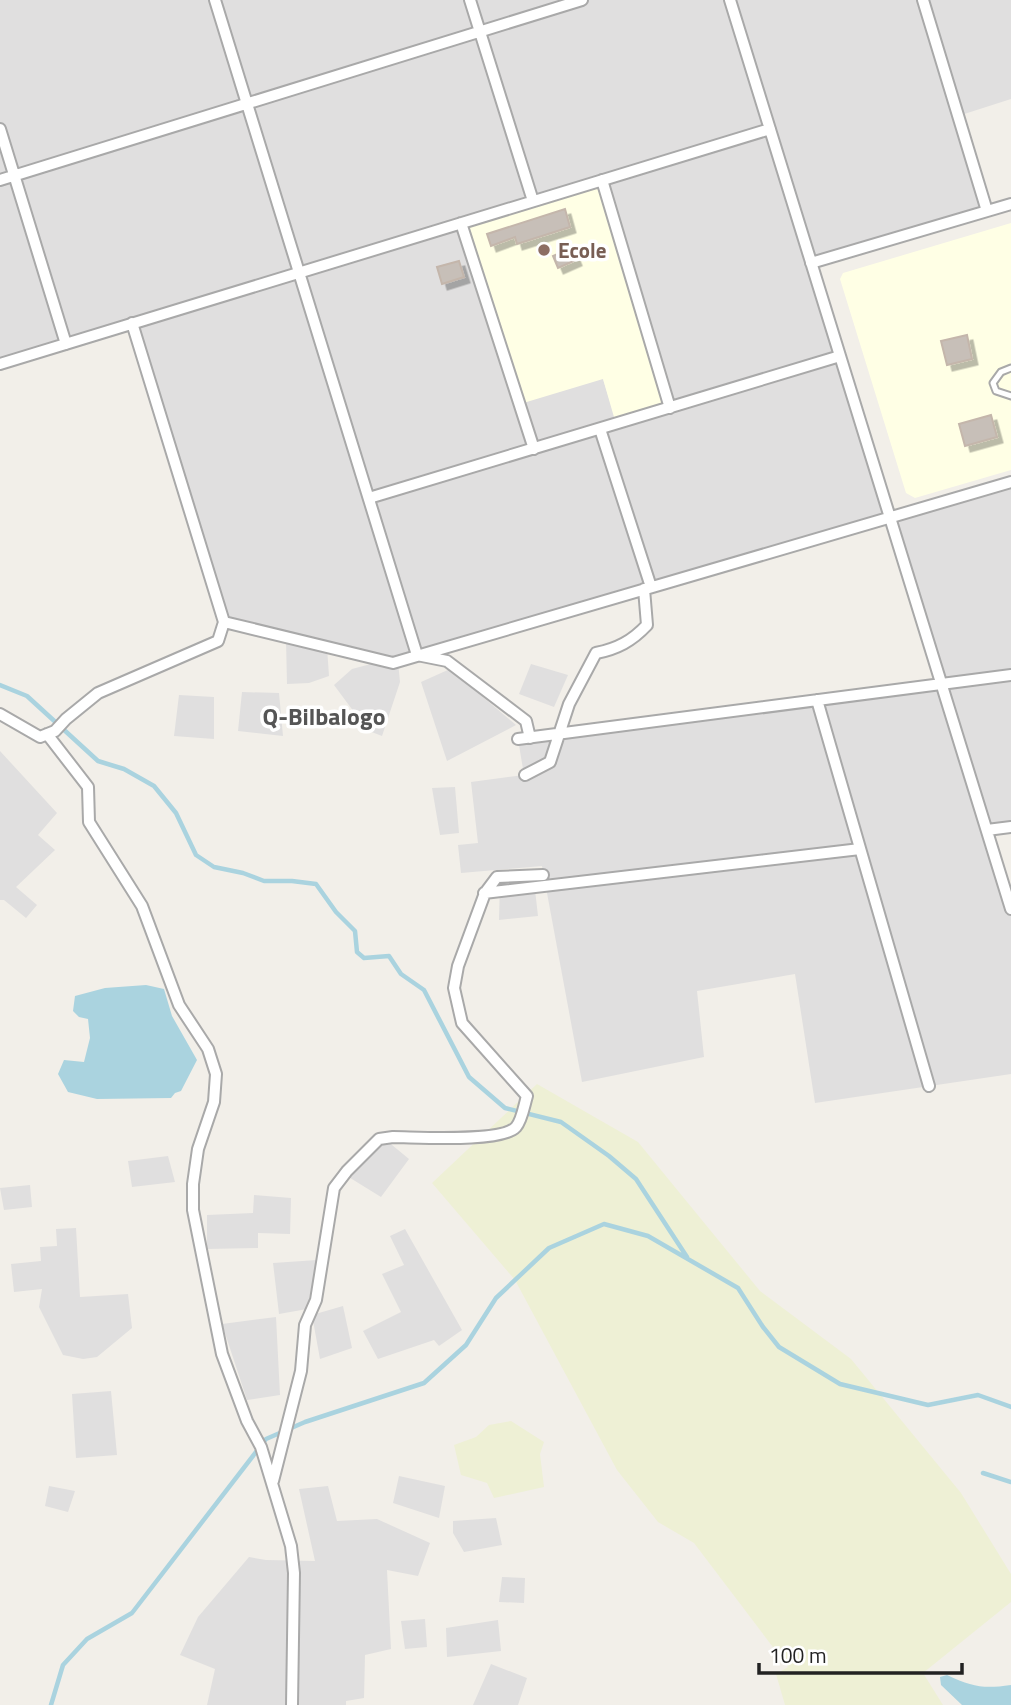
<svg xmlns="http://www.w3.org/2000/svg" width="1011" height="1705" font-family="'Titillium Web',sans-serif">
<style>
.residential{fill:#e0dfdf;fill-rule:evenodd}
.education{fill:#ffffe5}
.farmland{fill:#eef0d5}
.water{fill:#aad3df}
.lines{fill:none;stroke-linecap:round;stroke-linejoin:round}
.stream{stroke:#aad3df;stroke-width:4.5}
.building{fill:#c7bfb8;stroke:#c4b6ab;stroke-width:2;filter:url(#shadow)}
.lane-casing{stroke:#a9a9a9;stroke-width:9}
.street-casing{stroke:#a9a9a9;stroke-width:14}
.lane{stroke:#fff;stroke-width:5}
.street{stroke:#fff;stroke-width:10}
.education-dot{fill:#8d6e63;stroke:#fff;stroke-width:2.5}
.labels{text-anchor:middle;dominant-baseline:central;stroke-width:7;stroke-linejoin:round;paint-order:stroke}
.education-label{font-size:21px;font-weight:bold;fill:#785e54;stroke:#fff;text-anchor:start}
.quarter-label{font-size:24px;font-weight:bold;fill:#555;stroke:#fff}
</style>
<defs>
<filter id="shadow"><feDropShadow dx="5.5" dy="5.5" stdDeviation="0" flood-color="#0004"/></filter>
</defs>
<rect width="100%" height="100%" fill="#f2efe9"/>
<path class="residential" d="M0 0H1011V99L958 116 987 211 812 263 890 517 1011 482V827L987 830 1011 909V1074L815 1103 795 974 697 991 704 1057 582 1082 542 866 461 873 458 845 478 843 471 782 524 775 518 739 941 684 890 517 398 662 400 682 382 736 351 724 354 712 334 685 352 669 382 661 327 647 329 676 309 683 287 684 286 640 224 622 132 324 0 364ZM603 379 670 407 617 424Z
M531 664 568 675 554 707 519 694Z
M450 669 516 725 447 761 421 682Z
M242 692 279 693 283 736 238 731Z
M179 695 214 697V739L174 736Z
M0 751 57 813 38 835 55 850 16 887 37 905 26 918 4 900H0Z
M455 787 459 833 440 835 432 788Z
M534 881 538 916 499 920 500 882Z
M386 1140 409 1159 381 1197 347 1176Z
M168 1156 175 1182 132 1187 128 1161Z
M30 1185 32 1207 4 1210 0 1188Z
M254 1195 291 1198 290 1234 258 1233V1248L207 1249V1215L253 1213Z
M76 1228 80 1297 128 1294 132 1328 97 1357 83 1359 63 1355 39 1307 42 1289 14 1292 11 1264 41 1261 40 1247 57 1246 56 1229Z
M405 1229 462 1330 439 1346 434 1340 378 1359 363 1331 401 1312 382 1274 404 1265 390 1236Z
M317 1260 307 1309 279 1314 273 1263Z
M343 1306 352 1348 320 1359 312 1315Z
M276 1317 280 1395 247 1400 222 1324Z
M111 1391 117 1455 76 1458 72 1394Z
M399 1476 445 1486 439 1518 393 1503Z
M49 1486 75 1491 68 1512 45 1506Z
M328 1486 337 1521 377 1519 430 1543 418 1576 387 1570 391 1649 365 1655 364 1698 346 1701V1705H207L215 1669 180 1655 198 1617 249 1557 266 1560 315 1561 299 1489Z
M496 1518 502 1545 464 1552 453 1533V1521Z
M502 1577 525 1578 524 1603 499 1602Z
M425 1619 427 1647 405 1649 401 1621Z
M498 1620 501 1651 447 1657 446 1628Z
M491 1664 527 1678 518 1705H473Z"/>
<path class="education" d="M602 180 670 408 616 424 603 379 520 404 461 223Z
M1011 223V470L915 498 906 493 840 279 843 273Z"/>
<path class="farmland" d="M537 1084 638 1142 760 1291 851 1359 961 1493 1011 1574V1602L923 1673 943 1705H785L776 1674 788 1667 694 1543 658 1522 617 1470 515 1280 432 1183Z
M511 1421 544 1442 540 1454 544 1487 494 1498 487 1483 461 1475 454 1445 476 1437 489 1425Z"/>
<path class="water" d="M146 985 164 989 172 1016 197 1060 181 1091 175 1093 171 1098 97 1099 68 1092 58 1074 64 1060 84 1062 90 1038 88 1019 79 1017 73 1011 75 996 105 988Z
M947 1675C973 1687 983 1689 1011 1685V1705H962L941 1685 940 1677Z"/>
<g class="lines">
<path class="stream" d="M0 685 27 696 98 761 124 769 154 786 176 813 196 855 214 867 243 873 264 881H292L316 884 336 912 355 931 357 952 364 958 389 956 401 974 424 990 469 1077 505 1108 561 1122 609 1156 636 1179 687 1257
M983 1473 1011 1482
M51 1705 63 1665 87 1639 132 1613 266 1439 305 1422 424 1383 466 1345 496 1298 549 1248 604 1224 648 1236 738 1288 763 1327 779 1347 840 1384 928 1405 978 1395 1011 1407"/>
</g>
<path class="building" d="M565 209 570 227 517 244 515 237 491 246 487 234Z
M571 248 576 260 558 268 553 256Z
M459 261 464 277 442 284 437 267Z
M967 335 972 359 947 365 941 341Z
M991 415 997 437 965 446 959 424Z"/>
<g class="lines">
<g class="lane-casing">
<path id="lane" d="M1011 368 1001 372 993 383 996 391 1011 396"/>
</g>
<g class="street-casing">
<path id="street" d="M215 0 417 655 447 661 526 721 530 738
M470 0 533 201
M730 0 1011 909
M923 0 987 211
M0 129 66 344
M0 180 582 0
M602 180 670 408
M461 223 534 449
M811 263 1011 204
M0 364 770 129
M600 429 651 587
M369 498 840 356
M224 622 393 663 1011 482
M817 700 929 1086
M0 714 40 737 55 731 66 719 98 693 218 641 224 622 132 323
M47 734 88 787 89 822 142 906 179 1005 208 1049 216 1074 214 1102 198 1149 193 1184V1210L222 1354 247 1421 261 1447 291 1546 294 1573 292 1705
M518 739 1011 675
M525 775 550 762 569 704 596 653C617 649 632 641 647 625L644 589
M987 830 1011 827
M484 893 860 849
M273 1481 301 1371 305 1325 316 1300 334 1188 347 1171 379 1139 393 1137C416 1137 502 1143 516 1127 522 1120 524 1106 527 1096L462 1023 454 988 458 966 485 893 497 877 543 875"/>
</g>
<use href="#lane" class="lane"/>
<use href="#street" class="street"/>
</g>
<circle class="education-dot" cx="544" cy="250" r="7"/>
<g class="labels">
<g class="education-label">
<text x="558" y="250">Ecole</text>
</g>
<g class="quarter-label">
<text x="324" y="716">Q-Bilbalogo</text>
</g>
</g>
<path d="M759 1663v10h203v-10" fill="none" stroke="#222222" stroke-width="3.5"/>
<text x="769" y="1663" font-size="21" fill="#222222" stroke="#ffffff" stroke-width="5" paint-order="stroke">100 m</text>
</svg>
